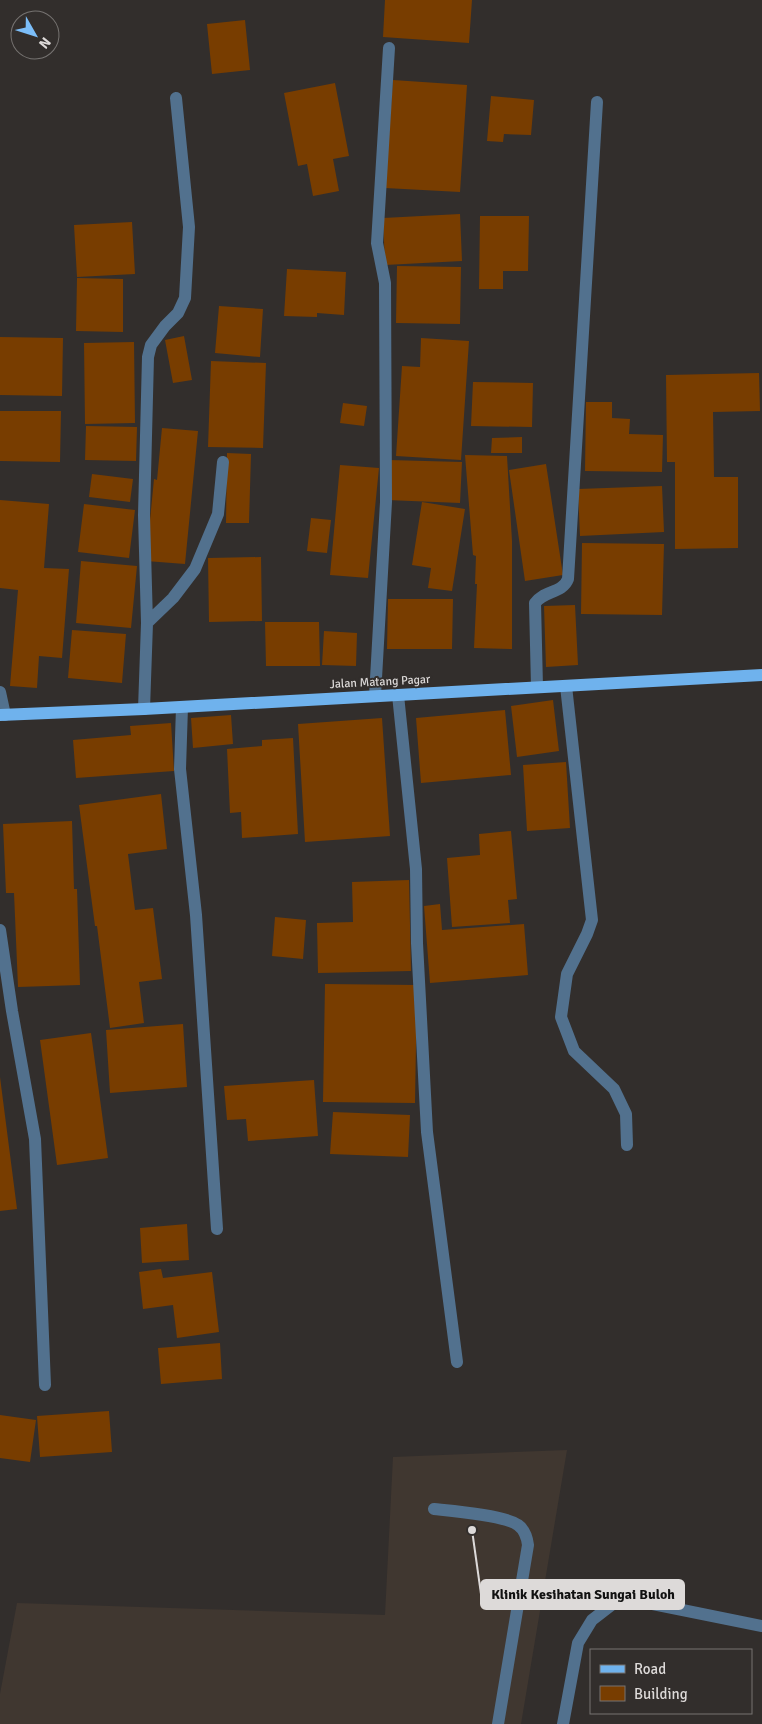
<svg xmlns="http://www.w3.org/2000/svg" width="762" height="1724" font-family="Signika,sans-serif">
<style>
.built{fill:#403730}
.building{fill:#783d00}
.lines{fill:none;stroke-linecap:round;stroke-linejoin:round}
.minor{stroke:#52718e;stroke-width:12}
.major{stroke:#6fb2ed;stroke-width:12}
.labels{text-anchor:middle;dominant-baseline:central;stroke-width:4;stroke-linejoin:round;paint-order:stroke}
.street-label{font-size:12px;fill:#dddad9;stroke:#322e2c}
.leader{fill:none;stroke:#dddad9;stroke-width:2}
.callout-dot{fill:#dddad9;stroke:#322e2c;stroke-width:2}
.callout{fill:#dddad9;stroke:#dddad9;stroke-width:2}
.callout-label{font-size:14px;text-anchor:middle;font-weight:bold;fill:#111}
</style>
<rect width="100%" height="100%" fill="#322e2c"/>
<path class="built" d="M567 1450 521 1724H0V1694L17 1603 385 1615 393 1457Z"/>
<path class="building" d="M385 0H472L469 43 383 37Z
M245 20 250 70 212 74 207 24Z
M393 80 467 85 460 192 385 188Z
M335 83 349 156 333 159 339 191 313 196 307 164 298 166 284 93Z
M491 96 534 100 531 135 504 134 503 142 487 141Z
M460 214 462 261 385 265 383 218Z
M480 216H529L528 271H503V289H479Z
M132 222 135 274 77 277 74 225Z
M397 266 461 267 460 324 396 323Z
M287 269 346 272 344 315 317 313V317L284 316Z
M77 278 123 279V332L76 331Z
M219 306 263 309 260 357 215 353Z
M184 336 192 380 173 383 165 340Z
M0 337 63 338 62 396 0 395Z
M421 338 469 341 461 460 396 456 402 366 420 367Z
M134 342 135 423 85 424 84 343Z
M211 361 266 363 263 448 208 447Z
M759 373 760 411 713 412 714 477H738V548L675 549V462H667L666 375Z
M473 382 533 383 532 427 471 426Z
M586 402H612V418L630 419 629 434 663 435 662 472 585 471Z
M343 403 367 406 364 426 340 423Z
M0 411H61L60 462 0 461Z
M86 426 137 427 136 461 85 460Z
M162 428 198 431 185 564 146 561 154 479 157 480Z
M522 437V453H491L492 438Z
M227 453 251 454 249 523H226Z
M465 455 507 456 512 541V649L474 648 477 584H475L476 556 473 555Z
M389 460 462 462 460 503 387 500Z
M546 464 563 575 525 581 509 470Z
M340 465 379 468 368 578 330 575Z
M92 474 133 479 130 502 89 497Z
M662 486 664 532 580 536 578 489Z
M0 500 49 504 44 568 69 569 62 658 39 656 37 688 10 686 18 590 0 588Z
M422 502 465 509 452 591 428 588 431 568 412 565Z
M84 504 135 510 129 558 78 552Z
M311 518 331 520 327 553 307 551Z
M582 543 664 544 662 615 581 614Z
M261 557 262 621 209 622 208 558Z
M81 561 137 566 131 628 76 623Z
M388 599H453L452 649H387Z
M575 605 578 665 546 667 544 606Z
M265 622H319L320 666H266Z
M72 630 126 634 122 683 68 678Z
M324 631 357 633 356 666 322 665Z
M553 700 559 751 517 757 511 706Z
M505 710 511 775 421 783 416 718Z
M231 715 233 744 193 748 191 718Z
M382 718 390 836 305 842 298 724Z
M171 723 174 771 76 778 73 740 131 735 130 726Z
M293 738 298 834 242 838 241 812 230 813 227 749 262 746V740Z
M566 762 570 828 527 831 523 765Z
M161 794 167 849 128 854 135 910 153 908 162 979 139 982 144 1023 110 1028 97 926H95L79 805Z
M72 821 74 889H77L80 985 18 987 14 893H6L3 824Z
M511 831 517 899 508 900 510 923 452 927 447 858 480 855 479 834Z
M409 880 411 971 318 973 317 923 353 922 352 882Z
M440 904 442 930 524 924 528 975 430 983 424 906Z
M275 917 306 920 303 959 272 956Z
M325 984 417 985 415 1103 323 1102Z
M183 1024 187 1087 110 1093 106 1030Z
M91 1033 108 1158 57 1165 40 1040Z
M0 1077 17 1209 0 1211Z
M314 1080 318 1136 248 1141 246 1119 227 1120 224 1086Z
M333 1112 410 1115 408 1157 330 1154Z
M187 1224 189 1260 142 1263 140 1228Z
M161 1269 163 1278 212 1272 219 1332 177 1338 173 1305 143 1309 139 1272Z
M220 1343 222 1379 161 1384 158 1348Z
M109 1411 112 1452 40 1457 37 1416Z
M0 1415 36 1420 30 1462 0 1458Z"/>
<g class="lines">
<path class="minor" d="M147 623 173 598 195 569 218 514 223 462
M566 686 592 920 587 934 567 974 561 1017 574 1051 614 1089 626 1114 627 1145
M537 687 535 603C543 591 563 593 568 579L597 102
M0 692 5 715
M398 695 416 869 417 943 427 1132 457 1362
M375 696 386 502 385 283 377 243 389 48
M182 707 180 769 196 915 217 1229
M144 709 147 623 144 515 148 357 151 345 165 326 178 313 185 298 189 227 176 98
M0 930 12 1011 35 1139 45 1385
M434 1509C453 1511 504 1515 518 1525 525 1530 527 1537 528 1545L498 1724
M563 1724 578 1643 592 1620 614 1603 633 1600 762 1626"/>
<path class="major" d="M0 715 144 709 762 675"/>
</g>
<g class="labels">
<g class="street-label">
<text transform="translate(380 682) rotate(-3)">Jalan Matang Pagar</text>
</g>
</g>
<path class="leader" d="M472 1530L481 1594"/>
<circle class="callout-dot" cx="472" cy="1530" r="5"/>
<rect class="callout" x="481" y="1580" width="203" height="29" rx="5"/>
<g class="callout-label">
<text x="583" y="1599">Klinik Kesihatan Sungai Buloh</text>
</g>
<rect x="590" y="1649" width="162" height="65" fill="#322e2c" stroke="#767371"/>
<rect x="600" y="1665" width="25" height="8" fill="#6fb2ed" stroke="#767371"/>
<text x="634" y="1674" font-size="15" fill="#dddad9">Road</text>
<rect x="600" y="1686" width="25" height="15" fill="#783d00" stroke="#767371"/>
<text x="634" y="1699" font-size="15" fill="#dddad9">Building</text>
<g transform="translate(35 35) rotate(129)"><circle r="24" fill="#322e2c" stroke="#767371"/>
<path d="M0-4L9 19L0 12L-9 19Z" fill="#7cbef9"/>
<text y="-8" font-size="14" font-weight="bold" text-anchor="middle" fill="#dddad9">N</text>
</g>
</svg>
